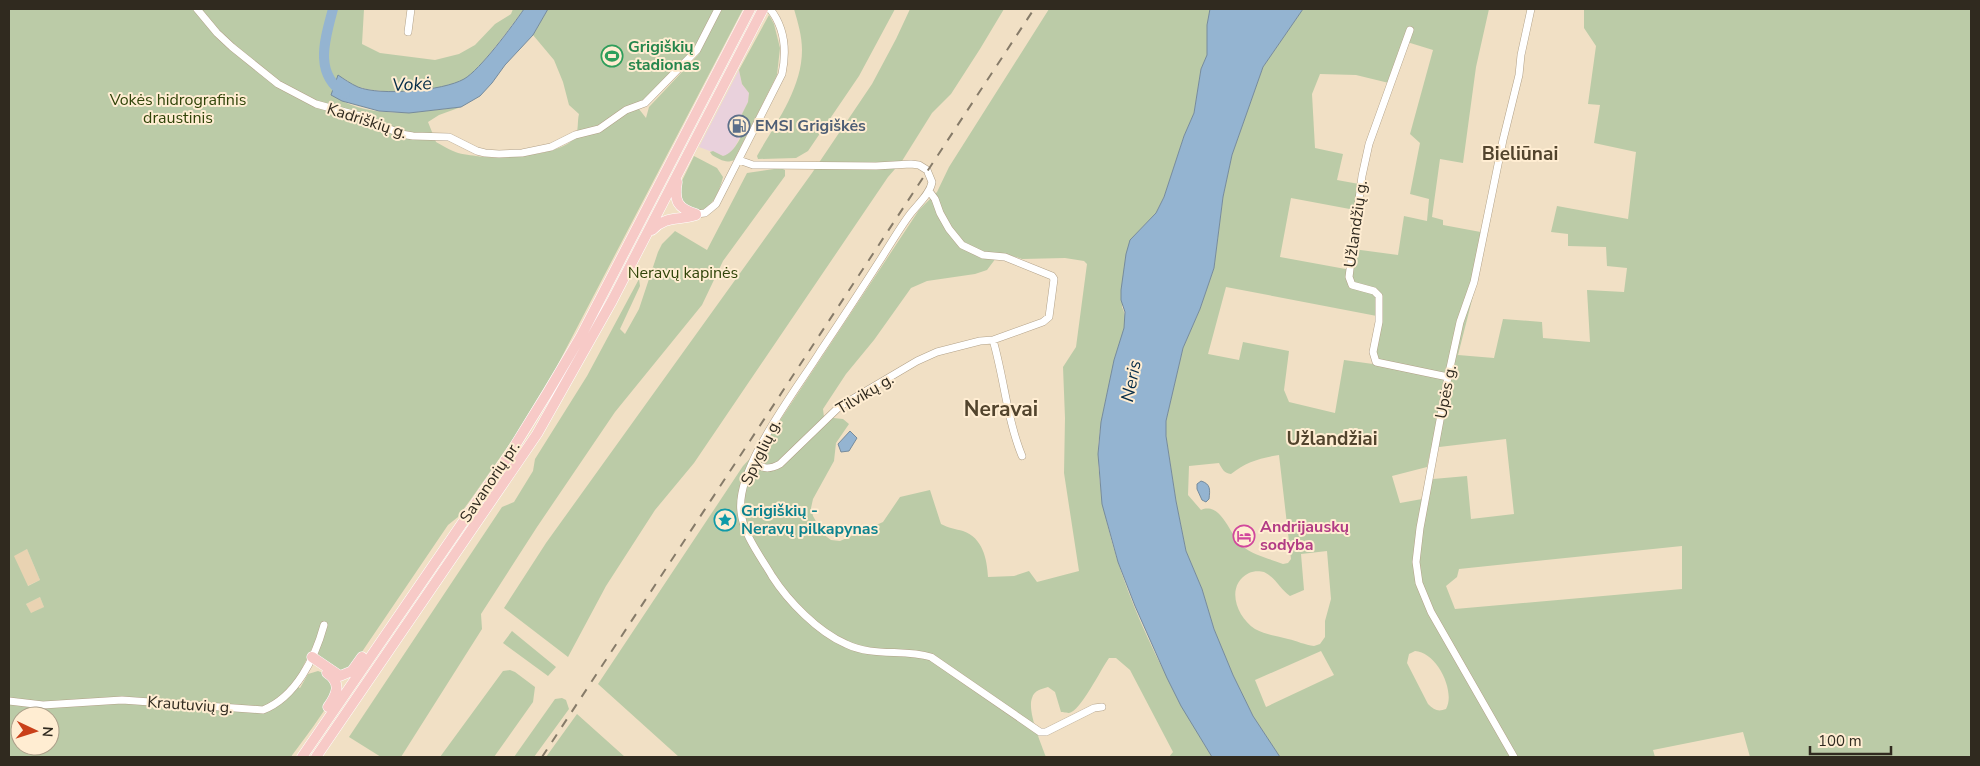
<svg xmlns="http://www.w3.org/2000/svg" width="1980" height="766" font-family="'Nunito Sans',sans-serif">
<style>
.commercial{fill:#e9d1dc}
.built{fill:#e9d3b2}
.green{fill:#bbcba7;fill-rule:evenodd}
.water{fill:#94b4d1;stroke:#768b9c}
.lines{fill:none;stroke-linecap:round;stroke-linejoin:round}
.river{stroke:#94b4d1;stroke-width:10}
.minor-casing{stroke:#b2a188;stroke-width:8}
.highway-casing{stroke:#fff;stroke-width:11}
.minor{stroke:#fff;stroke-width:7}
.highway{stroke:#f7cac7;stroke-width:10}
.rail{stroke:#867b69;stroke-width:2;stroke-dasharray:9 9;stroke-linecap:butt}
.labels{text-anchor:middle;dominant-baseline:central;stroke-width:4;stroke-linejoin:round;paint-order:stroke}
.leisure-label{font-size:16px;font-weight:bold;fill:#27864d;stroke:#ffedd2;text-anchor:start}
.park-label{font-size:16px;fill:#304409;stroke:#ffedd2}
.street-label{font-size:16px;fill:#302a1f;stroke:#ffedd2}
.service-label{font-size:16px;font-weight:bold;fill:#4e5e75;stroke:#ffedd2;text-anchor:start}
.culture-label{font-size:16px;font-weight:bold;fill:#0d838f;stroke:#ffedd2;text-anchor:start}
.hotel-label{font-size:16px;font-weight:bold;fill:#b23c85;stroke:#ffedd2;text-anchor:start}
.water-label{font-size:18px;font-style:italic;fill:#052c48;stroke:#ffedd2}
.quarter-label{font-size:19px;font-weight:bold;fill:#52442d;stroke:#ffedd2}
.district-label{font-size:21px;font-weight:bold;fill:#52442d;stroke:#ffedd2}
</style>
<rect width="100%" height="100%" fill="#f1e0c5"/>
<path class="commercial" d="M739 70 742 84 749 93 748 102 741 116 748 121 735 147 729 155 723 156 699 147Z"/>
<path class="built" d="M27 549 40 580 27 586 13 555Z
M40 597 44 607 31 614 26 604Z"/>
<path class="green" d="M9 9H364L362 44 380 53 435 60 459 54 475 45 495 24 511 14 513 9H524C512 25 480 69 465 79 443 92 383 95 359 87 353 86 348 81 343 78L335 97C373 120 419 112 461 107L439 115 428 122 436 142C442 145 448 149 453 151 459 154 469 155 476 156 496 160 563 156 575 137 579 130 577 122 579 114L569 105 563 82 554 60 533 35 548 9H715L691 54 639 105V109L646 118 649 107 698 55 722 9H743L556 368 513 439 471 499 458 517 448 525 353 665 341 671 319 658 316 644 312 648 294 685 300 688 308 674 318 671C328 674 336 684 333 695 330 705 299 746 291 757H9ZM27 549 40 580 28 586 14 556ZM40 597 44 607 31 613 26 604ZM20 716H50V746H20Z
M794 9H895L859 76 808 151 796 158 758 159 757 156C775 124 802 89 802 50 802 36 798 23 794 9Z
M910 9H1004L980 49 951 94 932 113 902 161 888 177 694 463 655 510 606 586 568 657 504 608 546 543 812 173 872 84 896 39Z
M1049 9H1210L1207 25V55L1201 69 1194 113 1184 136 1164 197 1156 213 1130 240 1122 307C1131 324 1117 345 1114 362 1108 391 1098 427 1098 455 1100 556 1161 673 1212 757H1169L1173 752 1130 670 1116 658H1109C1101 669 1080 712 1069 713 1068 713 1062 712 1061 712L1055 692 1048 687C1042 689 1034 690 1032 698 1027 711 1041 743 1046 757H679L598 684 743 466 767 440 919 210 937 192 949 167ZM1003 253 1022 259 1065 258 1084 261 1087 264 1076 347 1063 367 1065 418 1064 473 1079 571 1037 582 1029 571 1014 576 988 577C987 559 983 538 963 531 956 529 948 528 941 524L930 490 900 497 883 522 840 541 831 540 823 534 813 516 811 508 813 499 834 461 836 443 849 424 843 419 824 417 823 409 846 374 874 340 911 288 927 281 975 274 987 270 996 258Z
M1303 9H1489L1476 67 1463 163 1440 159 1432 217 1443 220V225L1486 233 1474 292 1458 355 1494 358 1503 319 1542 322 1543 338 1590 342 1587 290 1624 292 1627 268 1607 266 1606 247 1568 246V234L1551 232 1557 206 1628 219 1636 152 1594 143 1600 105 1588 104 1596 46 1584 28V9H1971V757H1750L1743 732 1653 750 1655 757H1280L1253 716 1233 675 1214 629 1202 589 1186 551 1176 501 1166 435V421L1183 348 1200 309 1214 268 1223 197 1232 155 1263 67ZM1407 42 1433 50 1410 134 1420 143 1410 194 1429 199 1427 221 1404 216 1398 255 1353 249 1351 270 1280 257 1291 198 1355 210 1359 184 1337 180 1343 154 1315 148 1312 94 1320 74 1356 75 1393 84ZM1226 287 1382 317 1373 364 1344 360 1335 413 1289 402 1284 390 1289 351 1243 342 1239 360 1208 354ZM1506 439 1514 514 1471 519 1467 476 1433 479 1422 499 1400 503 1392 476 1427 467 1431 448ZM1279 455 1291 559 1288 563 1283 564C1270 559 1253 555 1242 546 1231 538 1222 501 1201 510L1188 495 1189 466 1219 463C1222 469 1224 473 1231 474 1246 462 1260 458 1279 455ZM1682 546V589L1455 609 1446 586 1457 577 1459 569ZM1327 551 1331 599 1325 621V637L1320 644 1314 646C1305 645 1297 641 1288 639 1277 636 1266 635 1255 629 1236 617 1225 585 1249 573 1253 571 1260 571 1264 572 1275 577 1280 589 1290 596L1304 590 1301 554ZM1321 651 1334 675 1266 707 1255 680ZM1415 651C1437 652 1456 692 1446 709 1438 712 1434 710 1428 704L1407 663 1409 654Z
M769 15 774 24 780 48 777 75 734 160C726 164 719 159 712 155L710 152 713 151 723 156C736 153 743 132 748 121L741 116 748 102 749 93 742 84 739 70Z
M694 156 717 168 723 177C720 190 711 214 694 210 689 209 684 205 680 202L679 187Z
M781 168 785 170V176L723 261 702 305 615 412 537 527 481 614 482 629 401 757H381L349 737 502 507 514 502 533 471 535 459 587 376 639 279 640 286 620 329 625 334 639 309 658 252 662 244 675 231 707 250 747 173Z
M512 631 556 667 548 676 503 643Z
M510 670 515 672 535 687 533 702 494 757H440L503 671Z
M562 698 566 700 569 709 534 757H514L555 699Z
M577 714 625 757H546Z"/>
<path class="water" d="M524 9H548L533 35 505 65 492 83 480 96 461 107 409 113 379 111 342 101 331 95 338 75C344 79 351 84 358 87 380 96 443 91 464 79 480 70 513 25 524 9Z
M1210 9H1303L1263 67 1232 155 1223 197 1214 268 1200 309 1183 348 1166 421V436L1176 501 1186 551 1202 589 1214 629 1233 675 1253 716 1280 757H1212L1181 706 1167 678 1135 606 1118 562 1102 504 1098 454 1101 422 1114 360 1124 328 1125 312 1121 300V290L1126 254 1130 240 1156 213 1164 197 1184 136 1194 113 1201 69 1207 55V25Z
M850 431 857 438 849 451 841 452 838 444Z
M1201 481C1211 484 1210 490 1209 499L1206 502 1202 500 1197 489V484Z"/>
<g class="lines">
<path class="river" d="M333 9C325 39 313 74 345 94"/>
<g class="minor-casing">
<path id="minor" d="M197 9 217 33 232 47 278 84 316 104 360 116 401 134 413 136 449 137 477 151 485 153 499 154 522 153 551 147 575 135 599 129 626 110 645 103 697 50 718 9
M1410 30 1369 144 1362 176 1349 277 1352 285 1374 291 1379 296V322L1373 352 1376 362 1448 377
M408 32 411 9
M739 160 753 165 876 166 911 164 919 165 927 170 932 182C930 194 918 204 911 213 901 226 893 240 884 254 863 287 842 319 820 352 797 389 735 468 741 512 743 534 761 557 772 576 788 601 818 632 846 644 873 657 903 649 931 657L1040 732H1046L1094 708 1102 707
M696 214 705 213 716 204 782 74C787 50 785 28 770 9
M993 340C1004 378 1007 419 1022 456
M753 462C763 469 769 470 780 464L839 407 917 361 937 352 980 341 993 340 1043 322 1049 317 1054 279 1052 276 1005 257 983 255 962 245 949 229 940 213 935 199 929 191
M9 701 43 705 122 700 263 710C296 697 315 658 324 625
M1514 757 1431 612 1419 583 1416 562 1420 528 1448 377 1460 322 1474 282 1503 140 1519 75 1521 55 1531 9"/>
</g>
<g class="highway-casing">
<path id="highway" d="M677 182C674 201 677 208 696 214
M652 230C667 215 678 221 696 215
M312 657 340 676 352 671 362 657
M327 673C342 683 337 694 328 707
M302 757 511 452 548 392 581 336 750 9
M316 757 537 434 612 301 763 9"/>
</g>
<use href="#minor" class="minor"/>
<use href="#highway" class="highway"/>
<path class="rail" d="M542 757 1034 9"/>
</g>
<defs>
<g id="stadium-ring" transform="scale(1.125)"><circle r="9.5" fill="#ffedd2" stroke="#2e9e5b" stroke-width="1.5"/><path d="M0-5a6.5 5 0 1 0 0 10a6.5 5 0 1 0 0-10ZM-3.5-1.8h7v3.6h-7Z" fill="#2e9e5b"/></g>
<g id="fuel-ring" transform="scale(1.125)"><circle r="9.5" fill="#ffedd2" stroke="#5c6f8a" stroke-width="1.5"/><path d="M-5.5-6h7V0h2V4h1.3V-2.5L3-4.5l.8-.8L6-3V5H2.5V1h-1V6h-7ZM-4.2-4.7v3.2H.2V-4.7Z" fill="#5c6f8a"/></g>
<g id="sight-ring" transform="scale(1.125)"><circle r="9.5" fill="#ffedd2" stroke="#0f9aa8" stroke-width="1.5"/><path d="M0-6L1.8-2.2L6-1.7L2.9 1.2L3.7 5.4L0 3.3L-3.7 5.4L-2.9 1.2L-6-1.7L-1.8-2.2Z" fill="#0f9aa8"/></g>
<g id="hotel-ring" transform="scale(1.125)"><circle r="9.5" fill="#ffedd2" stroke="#d1479c" stroke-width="1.5"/><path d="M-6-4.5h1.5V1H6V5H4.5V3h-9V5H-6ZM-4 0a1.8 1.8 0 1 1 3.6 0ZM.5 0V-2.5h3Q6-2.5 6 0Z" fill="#d1479c"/></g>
</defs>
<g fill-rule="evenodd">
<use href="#stadium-ring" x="612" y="56"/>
<use href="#fuel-ring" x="739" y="126"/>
<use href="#sight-ring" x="725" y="520"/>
<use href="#hotel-ring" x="1244" y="536"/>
</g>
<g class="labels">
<g class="leisure-label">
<text x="628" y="47">Grigiškių<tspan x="628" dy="18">stadionas</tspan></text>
</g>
<g class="park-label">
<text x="178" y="100">Vokės hidrografinis<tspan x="178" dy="18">draustinis</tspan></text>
<text x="683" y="273">Neravų kapinės</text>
</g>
<g class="street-label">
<text transform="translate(367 121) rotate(18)">Kadriškių g.</text>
<text transform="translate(1356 224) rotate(-82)">Užlandžių g.</text>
<text transform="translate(1446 392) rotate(-79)">Upės g.</text>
<text transform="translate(865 394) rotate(-31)">Tilvikų g.</text>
<text transform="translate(761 452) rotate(-64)">Spyglių g.</text>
<text transform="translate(490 482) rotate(-56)">Savanorių pr.</text>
<text transform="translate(190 705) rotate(4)">Krautuvių g.</text>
</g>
<g class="service-label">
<text x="755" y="126">EMSI Grigiškės</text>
</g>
<g class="culture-label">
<text x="741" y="511">Grigiškių -<tspan x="741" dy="18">Neravų pilkapynas</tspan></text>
</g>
<g class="hotel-label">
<text x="1260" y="527">Andrijauskų<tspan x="1260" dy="18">sodyba</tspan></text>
</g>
<g class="water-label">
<text transform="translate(412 84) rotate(-3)">Vokė</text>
<text transform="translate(1131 381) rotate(-79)">Neris</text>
</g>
<g class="quarter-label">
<text x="1520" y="154">Bieliūnai</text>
<text x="1332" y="439">Užlandžiai</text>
</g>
<g class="district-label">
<text x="1001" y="409">Neravai</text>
</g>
</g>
<rect width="1980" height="766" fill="none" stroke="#302a1f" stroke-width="20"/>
<g transform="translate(35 731) rotate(94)"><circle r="24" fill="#ffedd2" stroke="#ac9f8a"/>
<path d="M0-4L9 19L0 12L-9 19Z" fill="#c94019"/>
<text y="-8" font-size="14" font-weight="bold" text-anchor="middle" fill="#302a1f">N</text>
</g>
<path d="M1810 746v8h81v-8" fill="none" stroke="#302a1f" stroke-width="2.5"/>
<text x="1818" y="746" font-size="15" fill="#302a1f" stroke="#ffedd2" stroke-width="4" paint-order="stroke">100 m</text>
</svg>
